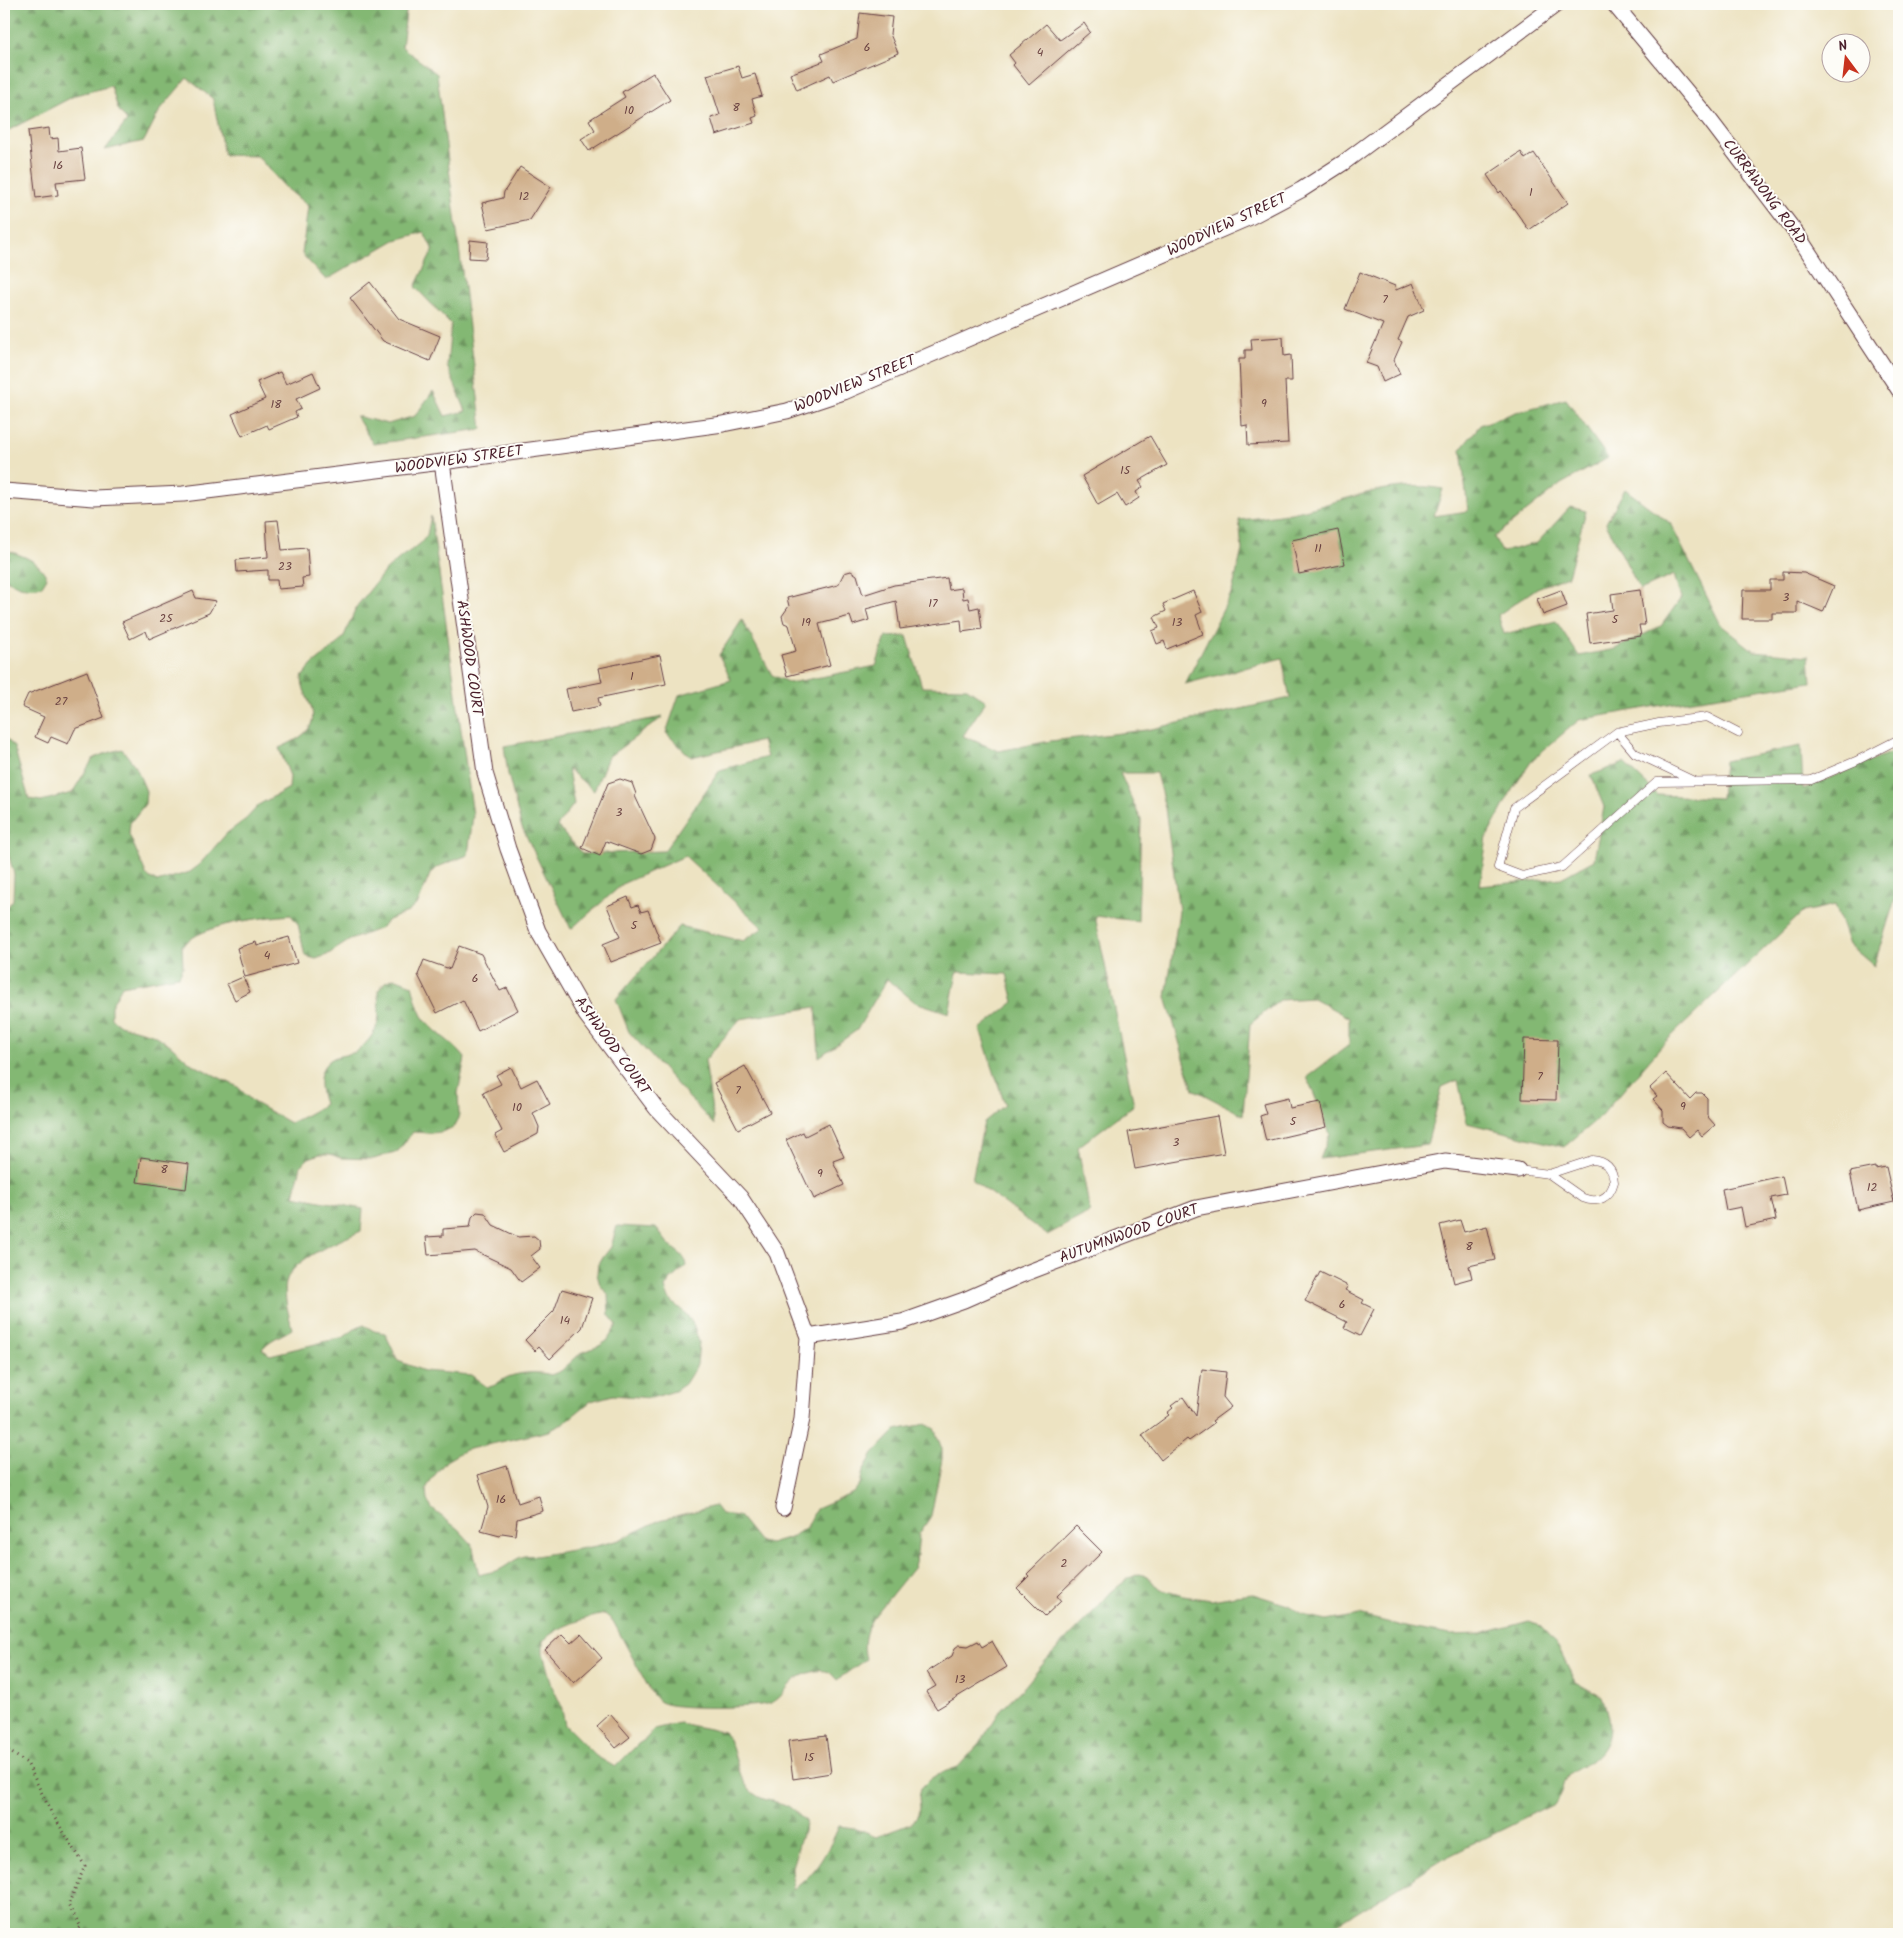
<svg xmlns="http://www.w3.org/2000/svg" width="1903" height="1938" font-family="Kalam,sans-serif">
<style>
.forest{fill:url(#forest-firs);stroke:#666c4f}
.building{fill:#cfae89}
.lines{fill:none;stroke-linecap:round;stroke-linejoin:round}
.lane-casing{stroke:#623c42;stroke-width:9}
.street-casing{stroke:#623c42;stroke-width:17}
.path{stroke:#623c42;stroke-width:3;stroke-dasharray:1 4;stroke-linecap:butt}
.lane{stroke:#fff;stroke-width:8}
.street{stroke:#fff;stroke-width:15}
.labels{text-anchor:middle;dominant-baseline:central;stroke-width:4;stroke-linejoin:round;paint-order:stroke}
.number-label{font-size:12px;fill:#6b4342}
.street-label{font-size:15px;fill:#4a1f2b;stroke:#fdfcf7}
</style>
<defs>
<pattern id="forest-firs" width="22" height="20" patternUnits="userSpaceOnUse" patternTransform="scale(1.25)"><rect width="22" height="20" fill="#83b873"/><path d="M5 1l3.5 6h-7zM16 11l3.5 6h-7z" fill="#6d955f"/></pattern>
</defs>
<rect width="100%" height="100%" fill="#fdfcf7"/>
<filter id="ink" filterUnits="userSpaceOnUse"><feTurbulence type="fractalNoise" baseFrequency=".02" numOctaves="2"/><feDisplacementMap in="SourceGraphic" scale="10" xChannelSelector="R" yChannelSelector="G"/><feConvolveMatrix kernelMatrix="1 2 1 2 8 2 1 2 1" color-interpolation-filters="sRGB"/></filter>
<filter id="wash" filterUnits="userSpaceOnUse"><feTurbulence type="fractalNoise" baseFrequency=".0096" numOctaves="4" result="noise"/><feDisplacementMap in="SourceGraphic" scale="20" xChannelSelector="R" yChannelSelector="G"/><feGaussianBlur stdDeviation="1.12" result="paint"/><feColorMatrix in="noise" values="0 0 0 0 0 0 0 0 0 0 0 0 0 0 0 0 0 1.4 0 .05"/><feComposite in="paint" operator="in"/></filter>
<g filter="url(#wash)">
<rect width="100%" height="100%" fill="#ede3c2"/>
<path class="forest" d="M4 4H407L402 47 437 74 482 429 373 444 356 416 388 424 415 416 433 391 445 416 466 411 447 366 451 324 415 287 433 250 424 232 395 240 326 280 302 254 308 206 285 187 257 156 224 155 213 99 187 78 160 110 144 141 105 150 127 121 118 109 111 86 76 95 11 129 4 136Z
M1566 399 1608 458 1561 484 1494 537 1502 552 1537 543 1570 507 1586 511 1568 576 1537 588 1498 615 1504 634 1556 621 1579 656 1615 649 1661 626 1681 598 1674 575 1640 590 1606 523 1625 489 1670 523 1721 625 1754 651 1809 656 1811 682 1680 702 1579 720 1533 759 1512 790 1487 837 1480 886 1561 878 1594 860 1604 807 1591 775 1624 763 1658 795 1721 798 1724 761 1801 746 1803 789 1899 749V892L1897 893 1874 966 1849 945 1835 905 1803 912 1662 1045 1601 1116 1564 1147 1467 1123 1458 1080 1442 1087 1427 1145 1320 1159 1330 1134 1307 1077 1349 1045V1018L1313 998 1280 1000 1250 1024 1243 1115 1193 1089 1166 997 1179 911 1165 808 1156 773H1120L1141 820 1138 921 1095 916 1134 1105 1078 1147 1090 1212 1047 1235 972 1180 984 1122 1005 1105 980 1029 1014 1002 1007 974 957 972 949 1013 915 1002 887 979 857 1030 819 1057 816 1007 740 1019 705 1060 714 1125 629 1032 616 999 680 926 743 941 763 928 685 856 624 883 571 929 521 825 508 774 504 746 663 717 608 757 594 791 568 769 574 804 557 826 582 854 664 851 720 770 767 757 762 741 691 757 666 733 679 695 731 680 719 655 742 620 772 675 790 683 876 666 886 637 907 636 922 687 967 688 986 701 963 736 999 751 1050 741 1147 730 1290 698 1282 658 1185 684 1232 592 1242 550 1239 520C1258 518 1277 516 1296 512 1346 501 1390 479 1443 489L1434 516 1468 511 1461 449 1480 425 1516 412Z
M431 516 473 815 468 855 440 866 431 872 418 903 408 912 388 920 381 928 350 940 327 955 316 959 305 956 298 924 291 915C260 918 204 923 182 946L183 967 179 976 122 986 111 1006V1018L120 1025 152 1034 169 1044 192 1064 238 1087 253 1102 290 1123C302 1117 314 1112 324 1104 318 1087 316 1065 336 1057 342 1055 349 1055 355 1052 364 1047 376 1033 378 1022 380 1013 378 1000 378 991L385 982 394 978 412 985C415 995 417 1007 422 1016 433 1032 453 1042 465 1058L458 1093 459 1114 456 1125C442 1135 430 1133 413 1132L398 1151 374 1159 341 1158 330 1154H320L309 1158 301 1165 294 1196 363 1209 361 1231C340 1241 292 1258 286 1282 283 1297 289 1314 292 1329 281 1336 270 1339 262 1349L270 1355 344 1337 355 1329 364 1325 374 1331 385 1333 398 1361 424 1371 471 1375 487 1387C497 1386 496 1383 504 1379 516 1372 539 1371 551 1375L561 1371 581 1353 599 1346 607 1341 617 1325 609 1315 608 1294 600 1285 597 1274 598 1264 611 1247 617 1226 656 1228 669 1245 684 1257 686 1266 670 1280 665 1288 669 1299 686 1314 693 1324 699 1342 697 1365 685 1384 675 1391 651 1398 613 1395 591 1401 564 1423 549 1431 465 1450 446 1461 431 1480 426 1489 427 1500 432 1509 458 1529 472 1544 479 1575C485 1573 493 1572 499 1570 513 1563 519 1553 536 1556L596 1546 619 1540 660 1520 715 1506 721 1514 739 1516 760 1542 770 1544 790 1538 807 1527 816 1509 853 1493 860 1484 863 1471 873 1454 896 1430 925 1424 934 1428 942 1449V1459L931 1516 919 1534 917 1555 914 1567 872 1619C865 1631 862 1645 866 1659L837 1680C835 1678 831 1673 829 1672 820 1668 803 1674 796 1679 786 1686 783 1698 771 1703 756 1708 673 1710 660 1702 657 1701 655 1696 652 1694L613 1621 605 1614C582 1619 559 1625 543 1641V1653L552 1686 561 1705 565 1725 596 1756 615 1767 638 1744 646 1739 654 1729 679 1723 724 1732C737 1749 735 1772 749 1789 762 1803 773 1799 788 1806 794 1810 800 1817 806 1821L792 1867 793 1889C815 1876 829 1849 839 1826L854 1828 876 1837 910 1824 917 1816 920 1808 919 1797 921 1788 930 1779 938 1774 958 1767 980 1743 1002 1708 1025 1686 1047 1659 1097 1608 1111 1592 1129 1578 1139 1574 1148 1576 1155 1585 1163 1590 1183 1596 1212 1600 1235 1596 1253 1594 1288 1605 1308 1617 1326 1621 1359 1615 1415 1629 1451 1635 1481 1634 1529 1621 1538 1624 1556 1643 1575 1682 1602 1697C1612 1725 1614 1744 1588 1763 1582 1767 1572 1771 1568 1776 1562 1785 1565 1793 1554 1804L1443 1859 1321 1934H4V911L13 900 14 874 4 840V741L7 739 14 747 29 799 41 801 72 793 93 759 101 755 122 749 136 767 146 791 145 804 130 823 129 834 147 876 157 882 190 872 198 866 227 833 246 819 260 804 289 788 290 776 279 748C297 740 319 730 311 707 307 696 302 689 302 677L312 665 337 645 344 636 357 606 384 572 401 557 420 544 427 535Z
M4 549C21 556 39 559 47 578L42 586C27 590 18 586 4 579Z"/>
<g id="blocks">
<path class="building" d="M860 13 892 17 890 34 898 53 833 81 830 75 797 90 790 74 824 61 821 54 857 39Z
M1084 23 1090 32 1029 85 1013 65 1015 63 1009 55 1046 24 1060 40Z
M738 66 742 78 755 74 762 96 752 99 757 116 752 118 754 123 716 135 711 118 720 115 707 75Z
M653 73 670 100 589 151 581 139 595 130 589 120 625 97 622 92Z
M49 128 50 139 58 138 59 151 81 148 85 179 56 182 58 195 36 198 28 131Z
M1521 152 1525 159 1534 153 1568 203 1529 230 1501 191 1499 193 1487 175Z
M520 167 551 187 530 220 488 229 482 203 503 198 504 192Z
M470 240 488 242 486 259 469 258Z
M1360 272 1395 286 1396 290 1413 283 1424 310 1408 317 1398 340 1402 342 1394 360 1400 374 1383 382 1377 367 1366 363 1383 324 1345 309Z
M370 282 399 319 440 336 430 361 383 341 350 298Z
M1283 337 1284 356 1291 355 1292 381H1285L1288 443 1248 445 1247 425 1242 426 1239 359H1245V350H1252L1251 339Z
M280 372 286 384 313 372 320 388 296 399 301 409 295 412 297 417 269 429 267 425 242 436 232 414 265 399 257 382Z
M1150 436 1167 465 1139 481 1143 487 1136 492 1139 498 1125 507 1117 494 1098 505 1082 476Z
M278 520 282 550 307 548 309 577 302 578 303 587 278 589 277 580H268V570L237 572 236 560 268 557 266 521Z
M1338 530 1345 564 1299 574 1292 540Z
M851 571 857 575 863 595 894 585 947 578 949 590 962 588 963 599 968 598 970 609 979 607 982 629 962 632 961 620 900 629 896 601 866 609 869 620 853 625 850 616 819 624 830 665 787 676 781 655 796 651 789 625 784 623 782 616 789 606 787 598 838 585 844 573Z
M1783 572 1804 573 1834 586 1823 612 1797 601V613H1772V619H1742L1743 590H1770V580H1783Z
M1561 590 1567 606 1543 615 1537 599Z
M1640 590 1645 625H1639L1641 636 1590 643 1586 614 1613 610 1611 594Z
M193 591 196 598 216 601 209 613 149 639 146 631 130 639 122 622Z
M1193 591 1202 612 1196 615 1203 634 1167 649 1164 641 1157 644 1152 631 1159 628 1154 617 1166 611 1163 604Z
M660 655 666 684 598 698 600 706 571 712 566 689 602 682 599 668Z
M87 671 104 718 75 729 68 744 51 737 48 743 35 737 44 717 22 707 28 694Z
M620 779 632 783 636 794 635 796 655 839 651 850 641 854 606 841 600 856 582 848 608 783Z
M628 897 632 907 638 905 641 912 648 910 661 943 611 962 603 944 620 937 607 906Z
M289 937 297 963 245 977 237 948 256 942 257 946Z
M459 946 481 954 500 991 507 988 518 1010 478 1031 463 1000 437 1013 418 975 424 960 450 969Z
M243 977 250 992 235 1000 227 984Z
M1524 1039 1558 1040 1556 1100 1522 1099Z
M745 1066 770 1112 738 1129 714 1083Z
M511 1067 521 1087 537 1079 550 1104 533 1113 539 1127 538 1134 504 1152 495 1135 502 1131 483 1093 501 1084 496 1075Z
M1666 1073 1690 1099 1696 1093H1702L1707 1098V1116L1715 1125 1702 1136 1697 1130 1689 1137 1681 1128 1668 1126 1663 1122V1110L1653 1099 1657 1096 1650 1088Z
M1288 1098 1290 1108 1320 1102 1326 1127 1266 1141 1260 1116 1266 1114 1263 1104Z
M1217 1116 1224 1153 1135 1169 1128 1132Z
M829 1124 844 1157 833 1161 844 1185 814 1199 786 1140 803 1132 805 1136Z
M141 1157 189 1164 186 1189 137 1182Z
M1875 1167V1169L1886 1167 1894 1202 1858 1210 1850 1172Z
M1782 1176 1786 1195 1771 1198 1776 1220 1745 1227 1741 1207 1726 1210 1722 1189Z
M477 1212 485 1213 493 1225 518 1237 534 1236 539 1240 540 1249 531 1256 540 1268 521 1282 511 1268 475 1251 428 1255 426 1237 443 1236V1229L470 1227 472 1217Z
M1460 1220 1464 1232 1487 1226 1495 1260 1469 1266 1472 1278 1454 1283 1440 1225Z
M1320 1272 1348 1286 1345 1290 1364 1300 1362 1303 1374 1309 1360 1336 1344 1328 1347 1322 1305 1301Z
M562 1289 592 1298 582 1328 550 1359 539 1347 535 1351 525 1340 554 1311Z
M1202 1369 1226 1372 1223 1397 1231 1407 1212 1421 1214 1423 1189 1441 1187 1439 1161 1460 1142 1435 1169 1415 1167 1413 1173 1408 1171 1406 1183 1397 1196 1416Z
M507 1466 518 1503 539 1496 543 1511 517 1519 515 1535 502 1533 500 1536 481 1531 488 1507 478 1475Z
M1076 1526 1102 1552 1057 1596 1061 1601 1045 1616 1017 1588 1029 1576 1027 1574Z
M562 1634 571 1643 581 1634 602 1658 574 1683 545 1650Z
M978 1641 982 1647 992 1641 1007 1667 937 1709 926 1692 936 1686 927 1672 952 1656 955 1648 959 1645 968 1646Z
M610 1714 630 1737 616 1748 597 1726Z
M826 1736 831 1773 793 1779 788 1741Z"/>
</g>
</g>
<g filter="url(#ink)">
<use href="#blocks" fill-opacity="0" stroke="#623c42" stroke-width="1"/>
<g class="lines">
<g class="lane-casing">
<path id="lane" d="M1617 732 1635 753 1694 781
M1738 733 1707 717 1659 723 1617 732 1514 808 1498 867 1522 876 1562 867 1657 782 1811 780 1856 761 1899 739
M1518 1170 1549 1174 1592 1160C1606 1161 1613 1168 1614 1182 1610 1198 1598 1204 1583 1198L1549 1174"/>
</g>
<g class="street-casing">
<path id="street" d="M1614 4 1706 115 1796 233 1899 390
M442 462 485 773 508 849 538 931 586 1015 656 1108 740 1197 777 1253 808 1337 802 1419 783 1508
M4 491 94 498 183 494 442 462 723 424 787 411 844 392 1248 218 1301 190 1343 163 1557 4
M808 1337 902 1322 964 1300 1021 1275 1196 1208 1445 1161 1518 1170"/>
</g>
<path class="path" d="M4 1748 27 1763 51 1812 85 1866 68 1905 81 1927 73 1934"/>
<use href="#lane" class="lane"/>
<use href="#street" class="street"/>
</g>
</g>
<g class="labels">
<g class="number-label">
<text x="867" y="47">6</text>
<text x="1040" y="52">4</text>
<text x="736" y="107">8</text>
<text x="629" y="110">10</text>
<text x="58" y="165">16</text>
<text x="1531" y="192">1</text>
<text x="524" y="196">12</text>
<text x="1385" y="299">7</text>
<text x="1264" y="403">9</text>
<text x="276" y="404">18</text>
<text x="1125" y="470">15</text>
<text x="1318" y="548">11</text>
<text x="285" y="566">23</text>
<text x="1786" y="597">3</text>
<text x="933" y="603">17</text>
<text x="166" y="618">25</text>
<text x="1615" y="619">5</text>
<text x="806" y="622">19</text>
<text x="1177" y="622">13</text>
<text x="632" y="676">1</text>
<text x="61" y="701">27</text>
<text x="619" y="812">3</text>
<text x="634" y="925">5</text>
<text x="267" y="955">4</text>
<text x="475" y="978">6</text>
<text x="1540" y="1076">7</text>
<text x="738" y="1090">7</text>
<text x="1683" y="1106">9</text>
<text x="517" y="1107">10</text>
<text x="1293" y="1121">5</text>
<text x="1176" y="1142">3</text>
<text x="164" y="1169">8</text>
<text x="820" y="1173">9</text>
<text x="1872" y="1187">12</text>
<text x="1469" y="1246">8</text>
<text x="1342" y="1304">6</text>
<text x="565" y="1320">14</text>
<text x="501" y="1499">16</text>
<text x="1064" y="1563">2</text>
<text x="960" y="1679">13</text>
<text x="809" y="1757">15</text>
</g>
<g class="street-label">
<text transform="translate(1764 192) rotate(53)">CURRAWONG ROAD</text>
<text transform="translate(1227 225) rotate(-25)">WOODVIEW STREET</text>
<text transform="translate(855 384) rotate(-22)">WOODVIEW STREET</text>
<text transform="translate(459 460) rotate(-8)">WOODVIEW STREET</text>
<text transform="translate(469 658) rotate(82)">ASHWOOD COURT</text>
<text transform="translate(612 1046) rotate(54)">ASHWOOD COURT</text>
<text transform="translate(1129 1234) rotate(-20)">AUTUMNWOOD COURT</text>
</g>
</g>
<rect width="1903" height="1938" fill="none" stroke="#fdfcf7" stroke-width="20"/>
<g transform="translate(1846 58) rotate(345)"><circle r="24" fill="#fdfcf7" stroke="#b5a4a5"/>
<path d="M0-4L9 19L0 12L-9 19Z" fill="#c8321e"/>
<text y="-8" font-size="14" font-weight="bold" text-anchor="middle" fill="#4a1f2b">N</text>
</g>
</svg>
